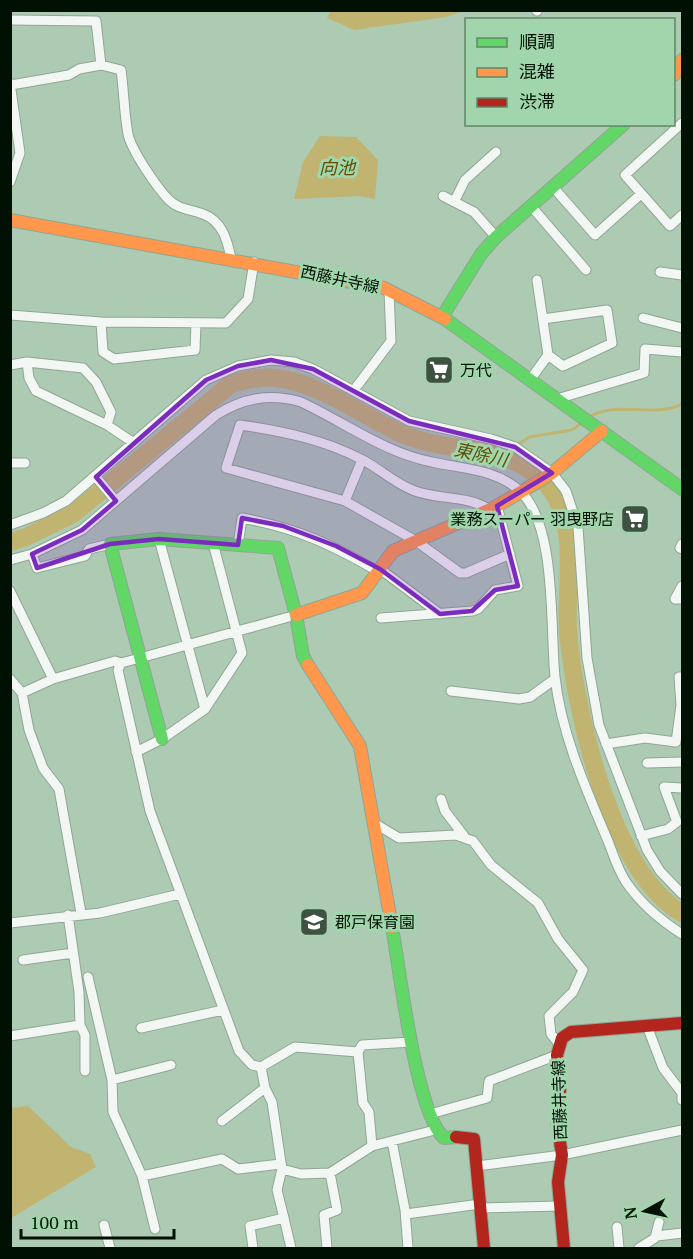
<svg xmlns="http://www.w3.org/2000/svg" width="693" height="1259" font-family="'PT Serif','Noto Sans JP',serif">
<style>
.water{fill:#c0b470}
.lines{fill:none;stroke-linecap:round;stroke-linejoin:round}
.stream{stroke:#c0b470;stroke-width:3}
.river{stroke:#c0b470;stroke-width:18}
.street-casing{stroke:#90a694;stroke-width:11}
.fast-casing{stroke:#90a694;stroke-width:14}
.slow-casing{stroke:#90a694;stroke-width:14}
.jam-casing{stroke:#90a694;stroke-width:14}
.street{stroke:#f3f7f4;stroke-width:9}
.fast{stroke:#63d668;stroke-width:12}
.slow{stroke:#ff974d;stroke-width:12}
.jam{stroke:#b3261e;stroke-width:12}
.marked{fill:#7b2cbf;fill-opacity:0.2;stroke:#7b2cbf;stroke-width:4.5;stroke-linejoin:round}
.labels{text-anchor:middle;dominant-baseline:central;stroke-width:6;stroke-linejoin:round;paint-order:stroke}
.street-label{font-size:16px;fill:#001104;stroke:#a1d6ac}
.poi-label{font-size:16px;fill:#001104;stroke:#a1d6ac;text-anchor:start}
.water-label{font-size:18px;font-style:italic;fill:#614d04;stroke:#a1d6ac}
</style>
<rect width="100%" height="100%" fill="#adcab3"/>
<path class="water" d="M331 11V10L463 11 446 17 354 30 327 18Z
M320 136 356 137 378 160 375 199 359 196 294 199 303 162Z
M28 1106 71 1147 90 1154 96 1167 11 1218V1108Z"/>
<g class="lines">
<path class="stream" d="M588 418C615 399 654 419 682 404
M503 455 529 437 572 430 583 422"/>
<path class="river" d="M10 542 26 537 73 514 231 384C246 380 261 376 276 378 320 383 361 415 400 433 451 456 506 440 547 485 580 522 565 585 568 630 574 707 611 873 682 913"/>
<g class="street-casing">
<path id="street" d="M537 11V10
M10 20 96 21 101 65 121 70C124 91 124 113 128 134 131 150 158 189 169 200 179 210 191 209 203 214 222 221 227 239 231 258
M10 83 20 153 10 182
M11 85 69 75 79 69 101 65
M682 123 625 175 670 226 682 215
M553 187 595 235 641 194
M443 196 474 212 496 237
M454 202 465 180 496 152
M531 206 586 270
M660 272 682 275
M10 315 101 322 226 323 248 299 254 262
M643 318 682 328
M543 319 607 310 612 343 563 366 548 355
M101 322 103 352 114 359 195 350 196 323
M27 362 29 378 36 391 107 425 134 443
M10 365 27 362 83 368 96 382 111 412 107 425
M530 380 548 355 537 280
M354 390 391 341 389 290
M557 399 644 373 645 349 682 352
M10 463H25
M96 477 116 501
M345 501 362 460
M490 510C468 495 439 500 415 491 397 485 380 469 363 460 325 440 283 431 240 425L226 468 345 501 416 541 460 573H466L510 554
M10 525 43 513 66 501 206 380 238 366 271 360 294 362 313 369 409 421 491 439 515 447 552 473 566 491 578 527 587 658 599 725 647 850 660 871 682 894
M159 539 205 709
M682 544 680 548 682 549
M238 545 242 518C296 528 331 544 379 572
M32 554 37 568 85 556 89 549 110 544
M10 560 32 554 82 530 216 415C243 398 269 393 301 402 344 422 385 453 432 462 463 469 497 469 521 492 557 527 550 629 555 677 561 733 586 789 608 841 613 854 618 870 626 882 641 904 660 920 682 934
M380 569 440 614
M682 586 675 599H682
M10 591 53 679
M381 618 472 611 478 609 495 590 518 586 497 506
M121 663 118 670 150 811 239 1051 252 1065 261 1067 265 1088 272 1102 282 1169 277 1190 284 1218 250 1226 253 1248
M10 679 22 693 29 730 43 768 59 789 81 913
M451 691 519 699 530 697 555 679
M22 693 53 679 115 661 121 663 140 658 296 615
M606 744 645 738 676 742 681 705 679 677H682
M136 752 162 739 205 709 242 653 213 543
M647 763 682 762
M441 799 445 811 464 836
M374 823 399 838 456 835 473 841 491 865 538 903 558 939 583 970 573 992 549 1016 551 1034 559 1044
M641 836 668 829 677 822 664 787 682 788
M68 915 79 992 80 1025 85 1035V1071
M10 923 100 913 180 894
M23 960 73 953
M88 977 112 1080 113 1112 142 1176 222 1159 238 1169 281 1164
M647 1026 663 1068 682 1093V1100
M141 1028 223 1010
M10 1036 80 1025
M261 1067 295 1047 358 1052
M112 1080 171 1065
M430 1114 487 1098 489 1081 557 1055
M222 1121 265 1088
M392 1141 405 1210 408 1248
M372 1146 369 1112 363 1103 358 1052 362 1045 412 1042
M477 1166 562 1155 682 1130
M282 1169 301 1174 330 1173 372 1146 435 1130
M142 1176 155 1229
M481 1208 560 1206
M406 1214 480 1204
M284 1218 291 1248
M104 1225 110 1248
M617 1227 619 1248
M657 1236 682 1233
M327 1248 324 1215 337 1210 330 1173
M639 1248 655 1238 659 1222"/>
</g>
<g class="fast-casing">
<path id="fast" d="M442 317 481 254 496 237 624 124
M445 319 682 489
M162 739 110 544 159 539 278 548 296 615 303 656 308 665
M392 927C400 971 416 1113 444 1138L456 1137"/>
</g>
<g class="slow-casing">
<path id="slow" d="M674 75 682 60
M10 220 384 288 445 319
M296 615 362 593 393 551 493 508 521 492 552 473 602 431
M308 665 360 746 392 927"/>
</g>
<g class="jam-casing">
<path id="jam" d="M456 1137 474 1139 484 1248
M564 1248 558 1182 562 1155 557 1123 560 1090 557 1055 562 1038 571 1032 682 1023"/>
</g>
<use href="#street" class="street"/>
<use href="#fast" class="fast"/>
<use href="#slow" class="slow"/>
<use href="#jam" class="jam"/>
</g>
<path class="marked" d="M271 360 313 369 409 421 515 447 552 473 497 506 518 586 495 590 472 611 440 614 380 569 336 546 283 526 242 518 238 545 159 539 110 544 37 568 32 554 82 530 116 501 96 477 206 380 238 366Z"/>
<defs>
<g id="supermarket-square" transform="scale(1.5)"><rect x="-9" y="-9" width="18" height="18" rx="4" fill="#3d5241" stroke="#a1d6ac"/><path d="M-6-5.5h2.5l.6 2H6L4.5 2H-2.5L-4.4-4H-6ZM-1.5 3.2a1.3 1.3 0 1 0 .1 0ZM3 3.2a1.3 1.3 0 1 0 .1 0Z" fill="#fff"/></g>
<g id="school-square" transform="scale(1.5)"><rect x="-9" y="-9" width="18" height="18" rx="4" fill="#3d5241" stroke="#a1d6ac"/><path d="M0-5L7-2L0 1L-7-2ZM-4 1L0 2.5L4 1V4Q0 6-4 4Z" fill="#fff"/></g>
</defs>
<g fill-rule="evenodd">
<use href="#supermarket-square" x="439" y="370"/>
<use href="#supermarket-square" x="635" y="519"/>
<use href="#school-square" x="314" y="922"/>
</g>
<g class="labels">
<g class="street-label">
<text transform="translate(340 279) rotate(12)">西藤井寺線</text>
<text transform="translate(559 1100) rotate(-92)">西藤井寺線</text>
</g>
<g class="poi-label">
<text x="460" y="370">万代</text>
<text x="614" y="519" text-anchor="end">業務スーパー 羽曳野店</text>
<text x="335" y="922">郡戸保育園</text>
</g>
<g class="water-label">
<text x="337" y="167">向池</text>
<text transform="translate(481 454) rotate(12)">東除川</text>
</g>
</g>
<rect width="693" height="1259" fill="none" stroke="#001104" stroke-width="24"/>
<rect x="465" y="18" width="210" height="108" fill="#a1d6ac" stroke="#618769" stroke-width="1.5"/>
<rect x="477" y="38" width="30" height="9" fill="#63d668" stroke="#618769" stroke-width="1.5"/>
<text x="519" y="48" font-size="18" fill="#001104">順調</text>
<rect x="477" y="68" width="30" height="9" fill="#ff974d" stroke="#618769" stroke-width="1.5"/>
<text x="519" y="78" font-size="18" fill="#001104">混雑</text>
<rect x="477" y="98" width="30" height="9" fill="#b3261e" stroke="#618769" stroke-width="1.5"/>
<text x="519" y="108" font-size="18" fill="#001104">渋滞</text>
<g transform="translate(645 1211) rotate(262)" stroke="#a1d6ac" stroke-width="4.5" paint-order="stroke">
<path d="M0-4.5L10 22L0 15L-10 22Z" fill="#001104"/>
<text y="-9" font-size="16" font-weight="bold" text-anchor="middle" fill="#001104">N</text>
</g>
<path d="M21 1229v9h153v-9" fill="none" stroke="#001104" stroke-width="3"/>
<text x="30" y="1229" font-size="18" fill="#001104" stroke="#a1d6ac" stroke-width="4.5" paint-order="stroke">100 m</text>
</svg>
